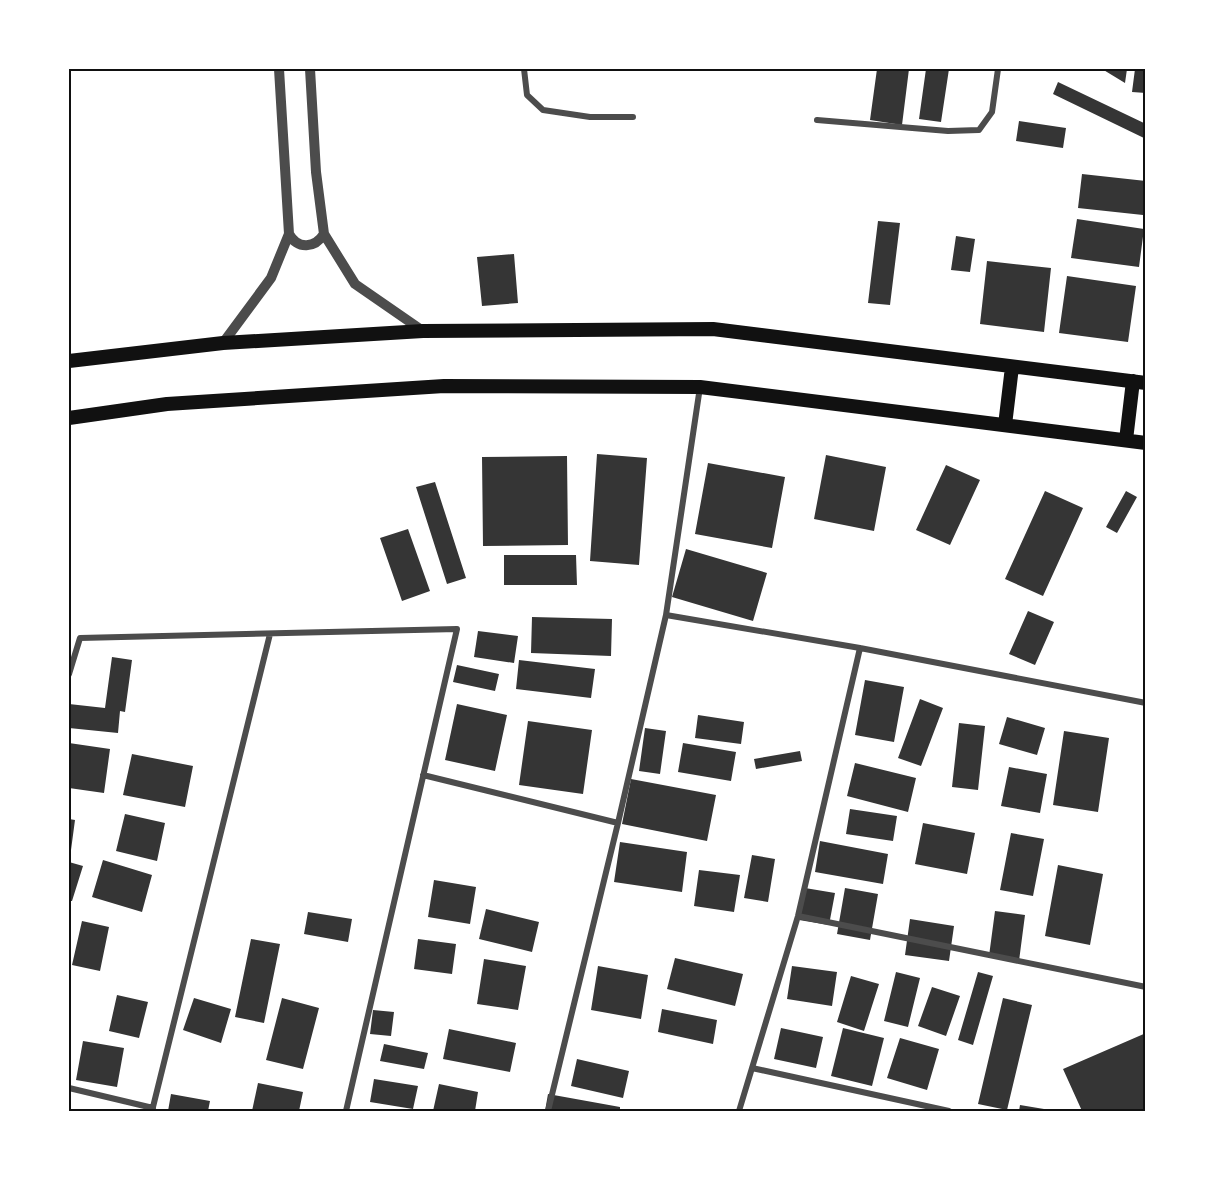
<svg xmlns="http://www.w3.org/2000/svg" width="1215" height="1180" font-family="Overpass,sans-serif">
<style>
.building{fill:#353535}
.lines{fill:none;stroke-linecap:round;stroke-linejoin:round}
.minor{stroke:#4c4c4c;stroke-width:6}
.tertiary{stroke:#4c4c4c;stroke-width:10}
.primary{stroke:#111;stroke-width:14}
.neatline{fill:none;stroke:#111;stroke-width:2}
</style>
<rect width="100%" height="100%" fill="#fff"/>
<path class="building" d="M877 69H909L902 125 870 120Z
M926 69H949L941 122 919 119Z
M1102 69H1127L1125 83Z
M1135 69H1146V93L1132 92Z
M1058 82 1146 124V139L1053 94Z
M1019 121 1066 128 1063 148 1016 141Z
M1082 174 1146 181 1143 215 1078 208Z
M1077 219 1144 229 1139 267 1071 258Z
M878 221 900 223 890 305 868 303Z
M956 236 975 239 970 272 951 270Z
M514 254 518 303 482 306 477 257Z
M987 261 1051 268 1044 332 980 324Z
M1067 276 1136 286 1128 342 1059 333Z
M597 454 647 458 639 565 590 561Z
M826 455 886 467 874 531 814 519Z
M567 456 568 545 483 546 482 457Z
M708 463 785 477 772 548 695 534Z
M946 465 980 480 950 545 916 530Z
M435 482 466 578 447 584 416 487Z
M1045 491 1083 508 1043 596 1005 579Z
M1126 491 1137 497 1117 533 1106 527Z
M408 529 430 591 402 601 380 538Z
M686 549 767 573 753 621 672 597Z
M504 555H576L577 585H504Z
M1028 611 1054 622 1035 665 1009 654Z
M532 617 612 619 611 656 531 653Z
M478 631 518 636 514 663 474 657Z
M112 657 132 660 125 712 120 711 118 733 69 728V704L105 708Z
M519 660 595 669 591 698 516 689Z
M457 665 499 674 495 691 453 682Z
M865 680 904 687 894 742 855 735Z
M920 699 943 708 921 766 898 758Z
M457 704 507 715 495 771 445 760Z
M698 715 744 722 741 744 695 738Z
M1007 717 1045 728 1037 755 999 744Z
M528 721 592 730 583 794 519 785Z
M959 723 985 726 978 790 952 787Z
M645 728 666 731 660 774 639 771Z
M1064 731 1109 738 1098 812 1053 805Z
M69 743 110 749 104 793 69 788Z
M683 743 736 752 731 781 678 772Z
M800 751 802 761 756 769 754 759Z
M132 754 193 766 185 807 123 795Z
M855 763 916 778 908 812 847 796Z
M1009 767 1047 774 1040 813 1001 806Z
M631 779 716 795 707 841 622 824Z
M850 809 897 816 893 841 846 834Z
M125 814 165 823 157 861 116 851Z
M69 819 75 820 71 850H69Z
M923 823 975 833 967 874 915 864Z
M1011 833 1044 839 1033 896 1000 890Z
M820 841 888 854 883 884 815 872Z
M620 842 687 852 682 892 614 882Z
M752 855 775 859 768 902 744 898Z
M103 860 152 875 142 912 92 897Z
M69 862 83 866 72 901H69Z
M1058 865 1103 874 1090 945 1045 936Z
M699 870 740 875 734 912 694 906Z
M434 880 476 887 470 924 428 917Z
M805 888 835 893 829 925 799 920Z
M845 888 878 894 870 940 837 934Z
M486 909 539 922 532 952 479 939Z
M995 911 1025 915 1019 961 989 956Z
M308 912 352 919 348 942 304 934Z
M910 919 954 926 949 961 905 955Z
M82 921 109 927 100 971 72 965Z
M251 939 280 944 264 1023 235 1017Z
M418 939 456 944 452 974 414 969Z
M675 958 743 974 735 1006 667 989Z
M484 959 526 966 518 1010 477 1004Z
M598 966 648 975 641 1019 591 1010Z
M792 966 837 972 832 1006 787 999Z
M896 972 920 978 908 1027 884 1021Z
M978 972 993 976 973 1045 958 1040Z
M851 976 879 984 864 1031 837 1022Z
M932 987 960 996 946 1036 918 1026Z
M117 995 148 1002 139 1038 109 1031Z
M194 998 231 1009 221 1043 183 1030Z
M282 998 319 1008 303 1069 266 1060Z
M1003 998 1032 1005 1007 1110 978 1104Z
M662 1009 717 1020 713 1044 658 1032Z
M373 1010 394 1012 391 1036 370 1034Z
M781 1028 823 1037 816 1068 774 1059Z
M843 1028 884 1038 872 1086 831 1076Z
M449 1029 516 1043 510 1072 443 1059Z
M1146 1033V1111H1082L1063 1069Z
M900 1038 939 1049 927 1090 887 1078Z
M83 1041 124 1048 117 1087 76 1080Z
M384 1044 428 1053 424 1069 380 1061Z
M577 1059 629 1071 623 1098 571 1086Z
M374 1079 418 1086 413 1109 370 1102Z
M258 1083 303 1092 299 1111H252Z
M439 1084 478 1092 475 1111H433Z
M171 1094 210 1101 208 1111H168Z
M548 1094 620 1107V1111H545Z
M1020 1105 1050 1110V1111H1019Z"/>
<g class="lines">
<path class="minor" d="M524 69 527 95 543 110 590 117H633
M817 120 948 131 979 130 992 112 998 69
M666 615 860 648 1146 703
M69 674 80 638 457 629 346 1111
M423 775 618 823
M798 916 1146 987
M752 1068 949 1111
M69 1088 153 1108
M152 1111 270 634
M548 1111 618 823 666 615 700 387
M739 1111 798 916 860 648"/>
<path class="tertiary" d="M310 69 316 172 324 234 355 284 423 331
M289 234C298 250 315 248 324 234
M223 343 271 278 289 234 279 69"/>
<path class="primary" d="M69 361 223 343 423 331 713 329 1146 383
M69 418 167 404 444 386 700 387 1146 443
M1005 425 1012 367
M1126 440 1133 381"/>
</g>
<rect width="1215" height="1180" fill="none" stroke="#ffffff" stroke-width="141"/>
<rect x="70" y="70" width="1074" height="1040" class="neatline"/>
</svg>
